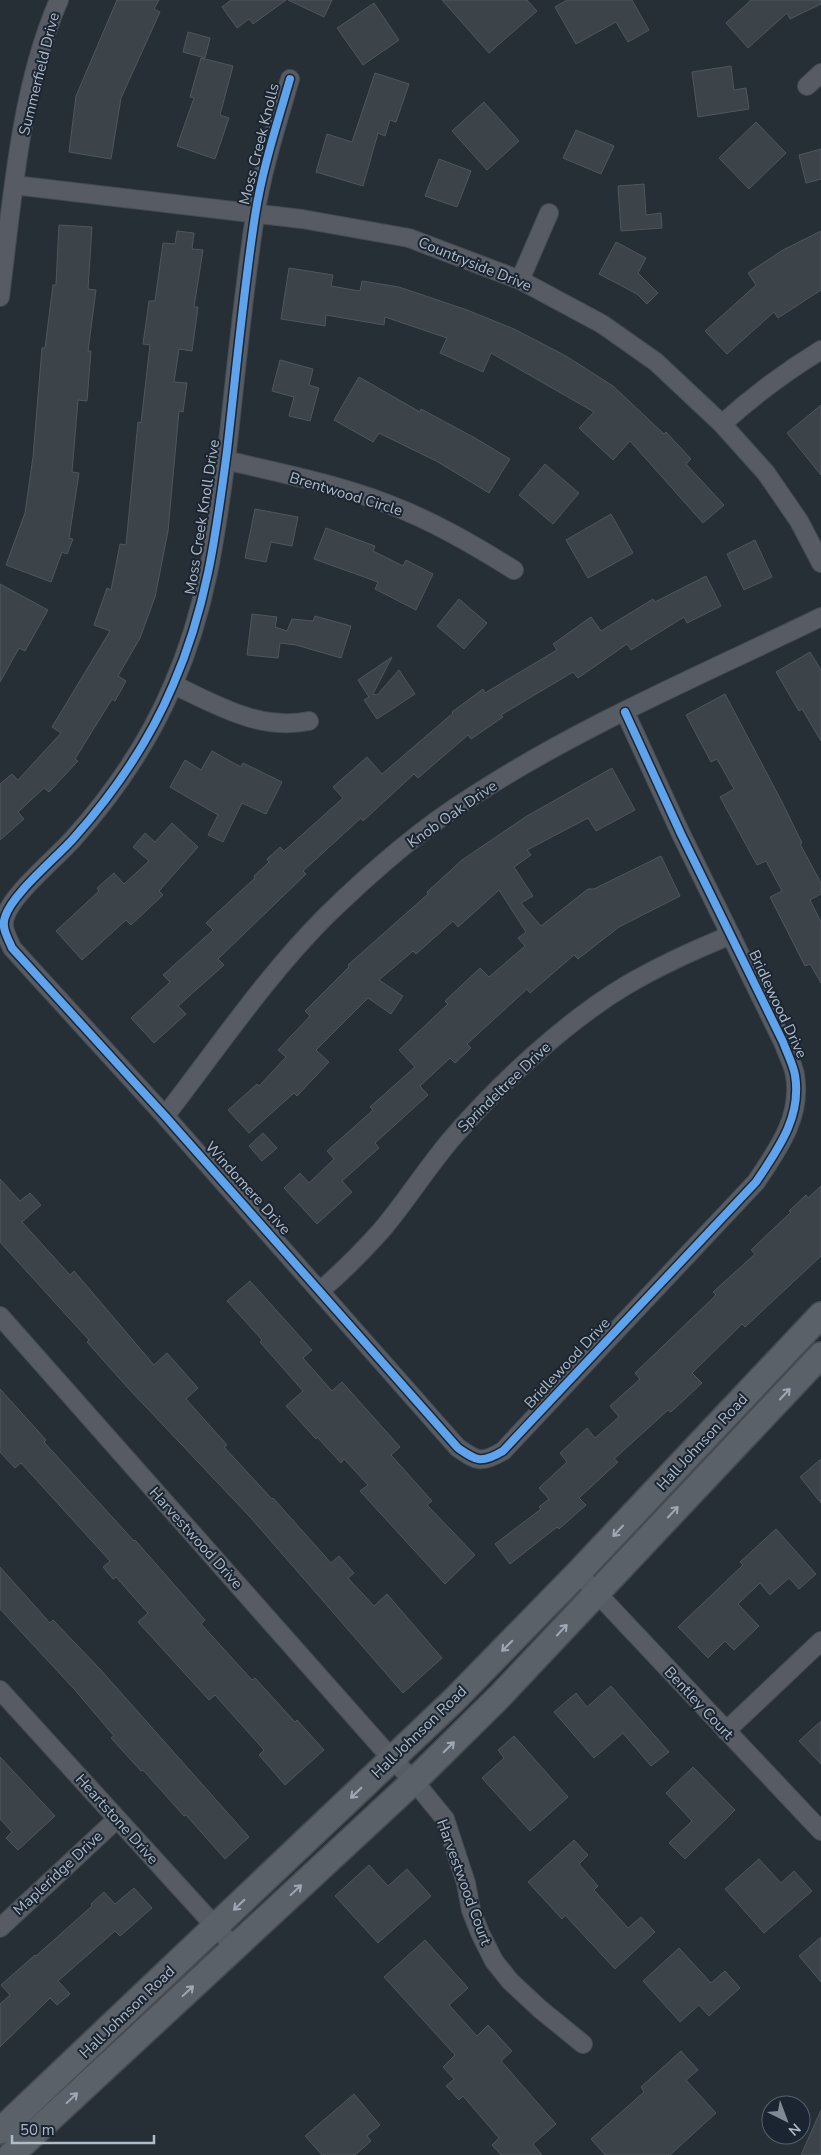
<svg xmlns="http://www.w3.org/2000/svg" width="821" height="2155" font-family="'Nunito Sans',sans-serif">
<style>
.building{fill:#3c4349;stroke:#4f565e}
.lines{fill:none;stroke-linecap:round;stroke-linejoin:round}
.street-casing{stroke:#454b51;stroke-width:20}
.secondary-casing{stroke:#454b51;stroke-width:28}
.street{stroke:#575c64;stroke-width:18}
.secondary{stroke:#5a6169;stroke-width:25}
.cycleway-casing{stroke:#1a2531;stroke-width:11}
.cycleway{stroke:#60a3ed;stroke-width:8}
.oneway{stroke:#9fa9b5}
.labels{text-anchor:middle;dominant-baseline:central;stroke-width:4;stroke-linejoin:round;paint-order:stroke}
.street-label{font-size:15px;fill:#b0bbc8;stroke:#1a2531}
</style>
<rect width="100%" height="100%" fill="#272f36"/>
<path class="building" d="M117 0H159L154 9 160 12 121 98 111 159 69 152 76 96Z
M231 0H286L253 24 249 19 237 28 222 7Z
M288 0H332L324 17Z
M442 0H527L537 11 489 53Z
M567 0H632L649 30 628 42 616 22 576 44 555 7Z
M751 0H821V4L790 19 787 13 748 48 726 23Z
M374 3 399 40 363 65 337 28Z
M188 32 210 38 205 58 183 52Z
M201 58 233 66 220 115 229 118 215 159 177 146 194 98 190 97Z
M731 66 734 90 746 88 749 109 698 117 692 72Z
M375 73 409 84 396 122 390 120 385 136 378 133 363 186 316 172 327 134 352 142Z
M484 102 519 141 487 170 452 131Z
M756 122 786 153 749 189 719 158Z
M576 130 614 146 601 174 563 158Z
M821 149V179L806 183 799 155Z
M439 159 471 171 457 207 425 196Z
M644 184 646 215 661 213 662 228 621 231 618 186Z
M59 225 92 227 88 289 96 290 88 351H91L87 401 78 400 72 472 79 473 69 538 73 539 67 554 62 552 51 582 6 565 25 513 33 457 42 348H45L53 285H56Z
M177 231 194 233 192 249 203 250 194 307H198L192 351 179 349 174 382 187 383 183 412 179 411 168 531 155 597 140 638 118 676 126 681 115 701 112 699 75 759 78 761 49 792 44 788 18 812 24 819 0 840V784L12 774 18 780 61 733 52 727 110 631 94 625 107 588 111 590 120 544 126 545 138 422 141 423 150 345 143 344 149 301H155L163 243 175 244Z
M821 231V290L778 318 774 312 727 354 705 331 756 285 748 273 783 250Z
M616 242 646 258 638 273 658 293 647 304 637 294 599 274Z
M289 268 333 275 331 286 360 291 362 281 399 287 467 310 514 329 566 356 613 386 664 434 666 432 691 459 686 464 724 505 703 523 630 441 613 460 579 428 594 412 491 353 483 372 440 353 447 338 385 317 384 325 326 315 325 326 281 319Z
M280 360 313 369 309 385 319 388 310 421 289 416 294 397 272 391Z
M359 377 420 412 421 409 475 438 510 459 489 493 438 462 379 433 373 442 334 420Z
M821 405V475L787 433Z
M545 464 579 493 553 524 519 495Z
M255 509 298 517 292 546 271 542 266 562 245 558Z
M611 514 633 553 588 578 566 540Z
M326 528 375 546 373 551 403 566 406 560 433 574 416 610 375 589 378 582 314 559Z
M755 540 772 577 744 590 727 554Z
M706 576 721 606 687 623 684 617 631 650 627 644 578 678 573 672 501 715 503 717 471 739 468 735 418 778 414 774 363 821 361 818 303 871 306 874 218 959 224 965 178 1006 186 1014 154 1043 131 1018 170 982 163 975 213 930 206 923 255 878 254 876 269 862 267 859 280 847 284 851 343 798 333 787 367 757 382 774 453 713 452 712 483 689 485 693 557 650 553 644 591 617 601 631 653 599 655 602Z
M0 584 48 610 25 651 19 648 0 682Z
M459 599 487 623 464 649 437 626Z
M252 614 277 617 275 627 287 631 292 619 313 621 315 616 351 626 341 658 296 645 280 643 278 658 247 655Z
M810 652 821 670V741L802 709 799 711 776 672Z
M392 657 373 694 377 695 399 670 415 694 377 719 364 700 369 697 358 680Z
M725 694 782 802 802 843 800 844 821 883V894L810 900 821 922V983L810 964 805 966 770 897 782 891 766 861 757 865 720 797 734 789 717 759 711 762 686 715Z
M212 751 241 767 243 763 282 782 266 814 242 803 223 842 208 835 218 815 170 787 185 760 201 770Z
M612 768 635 810 596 831 588 818 527 850 531 855 514 867 533 896 521 903 541 926 588 889H594L661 856 680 896 619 927 578 959 574 955 530 993 527 989 467 1044 471 1048 455 1063 450 1058 420 1086 428 1095 375 1143 379 1148 342 1181 352 1192 317 1224 284 1188 300 1173 309 1183 334 1159 327 1151 373 1110 370 1107 415 1067 399 1050 448 1004 445 1001 480 968 489 977 525 946 518 938 526 932 499 890 458 927 453 921 416 954 413 951 379 980 403 996 391 1014 368 998 316 1050 329 1062 297 1096 294 1093 249 1133 228 1110 257 1084 259 1086 286 1057 278 1050 310 1016 305 1011 349 967 348 965 428 894 427 892 462 860 527 816Z
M172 823 198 847 159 891 163 895 131 925 126 920 82 960 56 931 99 891 97 888 114 873 124 884 149 861 133 847 145 833 155 842Z
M263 1133 277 1148 262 1161 249 1146Z
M0 1179 20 1201 30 1193 41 1205 22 1222 70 1275 74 1271 154 1365 167 1353 198 1388 186 1399 227 1445 224 1447 272 1499 273 1498 331 1563 339 1556 354 1573 348 1578 374 1606 387 1594 442 1658 403 1693 251 1518 128 1388 87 1342 89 1340 0 1242Z
M821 1186V1256L745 1327 742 1324 692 1373 702 1383 671 1412 668 1410 614 1459 618 1462 579 1498 586 1505 559 1529 557 1527 510 1564 495 1544 541 1509 539 1507 549 1499 539 1488 567 1462 560 1453 587 1428 595 1438 619 1417 610 1406 640 1379 635 1373 716 1295 713 1292 755 1254 751 1250 791 1212 789 1211 806 1195 808 1198Z
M250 1281 312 1350 303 1358 332 1391 342 1382 400 1447 391 1455 432 1501 427 1505 475 1555 445 1584 360 1491 368 1485 344 1459 341 1463 317 1437 316 1439 286 1406 303 1391 260 1342 262 1340 227 1301Z
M0 1389 46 1440 44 1442 134 1541 135 1540 205 1620 201 1624 252 1680 255 1678 295 1722 297 1720 324 1750 285 1785 259 1755 264 1750 215 1695 209 1700 138 1622 148 1613 116 1577 113 1579 103 1567 110 1561 21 1463 15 1468 0 1452Z
M821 1459V1503L800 1477Z
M776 1529 816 1574 799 1589 789 1578 770 1595 760 1583 738 1604 759 1626 734 1650 725 1641 708 1658 678 1627 743 1565 740 1562Z
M0 1567 50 1623 53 1620 99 1668 249 1837 225 1859 186 1815 184 1816 143 1770 141 1771 111 1738 114 1736 75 1690 0 1609Z
M611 1686 669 1752 651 1766 623 1733 594 1758 554 1712 576 1693 587 1707Z
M821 1721V1764L799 1741Z
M514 1736 568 1797 530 1831 482 1778 504 1758 498 1750Z
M0 1757 55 1816 18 1850 6 1838 12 1832 0 1819Z
M693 1767 735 1810 685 1859 669 1843 692 1821 666 1793Z
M574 1840 588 1855 579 1864 598 1886 594 1890 628 1928 641 1917 655 1932 615 1969 565 1915 562 1919 528 1882Z
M759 1859 781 1883 794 1871 812 1891 764 1933 725 1889Z
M369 1865 388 1886 407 1869 431 1896 378 1943 335 1896Z
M134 1888 152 1908 120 1936 115 1931 58 1981 70 1994 57 2005 50 1998 0 2047V2004L10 1995 1 1985 35 1955 36 1956 92 1906 91 1904 104 1892 115 1904Z
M821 1937V1982L799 1956Z
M425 1940 468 1988 449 2005 477 2036 488 2025 512 2051 501 2061 556 2124 533 2144 542 2155H501L492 2145 499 2138 463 2096 459 2100 446 2086 454 2079 443 2067 455 2055 384 1977Z
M679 1948 711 1983 725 1971 740 1988 709 2016 699 2005 680 2022 643 1981Z
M681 2051 698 2070 686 2080 716 2113 670 2155H605L591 2139 644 2092 641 2087Z
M354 2094 380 2125 367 2136 371 2141 355 2155H322L305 2136Z
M821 2110V2155H801Z"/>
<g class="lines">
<g class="street-casing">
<path id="street" d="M290 79C277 124 262 170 255 216 243 294 236 373 227 451 216 534 207 607 173 685 149 742 114 793 73 839 56 858 12 894 5 917 1 928 8 938 12 948L165 1116 458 1448C477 1461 481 1464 503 1451L756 1182C778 1149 802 1117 795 1075 793 1064 787 1053 783 1042L681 834 625 712
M807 86 821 73
M14 185 302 219 409 238 520 280 602 324 656 362 722 424 766 473 799 521 821 563
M520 280 549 213
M0 297C12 203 20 88 59 0
M722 424C753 396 785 372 821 350
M225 460C280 473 336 484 388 504 433 521 474 545 514 570
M174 685C217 705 259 731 309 721
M165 1116C217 1049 266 976 326 916 371 872 420 829 473 796 582 725 704 674 821 617
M320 1291C341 1273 361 1253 380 1232 406 1202 427 1167 454 1136 500 1083 564 1023 625 986 659 966 694 950 731 935
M0 1316 392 1759 414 1781 445 1819 466 1883 471 1910 480 1933 494 1961 510 1981 540 2009 583 2044
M578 1573 821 1831
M0 1690 235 1948
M726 1731 821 1641
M0 1928 117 1819"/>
</g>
<g class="secondary-casing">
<path id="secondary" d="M0 2131 454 1700 578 1573 821 1315
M11 2155 414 1781 499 1697 821 1355"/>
</g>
<use href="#street" class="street"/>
<use href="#secondary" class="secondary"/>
<g class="cycleway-casing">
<path id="cycleway" d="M290 79C277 124 262 170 255 216 243 294 236 373 227 451 216 534 207 607 173 685 149 742 114 793 73 839 56 858 12 894 5 917 1 928 8 938 12 948L165 1116 458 1448C477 1461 481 1464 503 1451L756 1182C778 1149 802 1117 795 1075 793 1064 787 1053 783 1042L681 834 625 712"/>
</g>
<use href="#cycleway" class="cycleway"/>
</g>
<defs><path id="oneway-shaft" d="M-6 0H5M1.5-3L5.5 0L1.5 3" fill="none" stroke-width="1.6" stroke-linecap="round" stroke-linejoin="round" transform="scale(1.25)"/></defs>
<g class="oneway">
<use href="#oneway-shaft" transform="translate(785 1394) rotate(-47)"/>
<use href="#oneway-shaft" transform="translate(673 1512) rotate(-47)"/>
<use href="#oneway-shaft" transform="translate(618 1531) rotate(133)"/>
<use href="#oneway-shaft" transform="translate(562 1630) rotate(-47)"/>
<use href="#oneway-shaft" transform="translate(507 1646) rotate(135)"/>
<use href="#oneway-shaft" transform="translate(449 1747) rotate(-45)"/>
<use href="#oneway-shaft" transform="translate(356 1793) rotate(136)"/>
<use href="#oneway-shaft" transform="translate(296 1890) rotate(-43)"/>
<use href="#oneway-shaft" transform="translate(239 1905) rotate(136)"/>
<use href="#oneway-shaft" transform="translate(188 1991) rotate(-43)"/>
<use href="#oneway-shaft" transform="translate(72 2098) rotate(-43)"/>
</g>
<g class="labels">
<g class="street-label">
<text transform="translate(39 74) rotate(-76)">Summerfield Drive</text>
<text transform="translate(259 144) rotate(-76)">Moss Creek Knolls</text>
<text transform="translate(475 264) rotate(22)">Countryside Drive</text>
<text transform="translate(346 494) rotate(17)">Brentwood Circle</text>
<text transform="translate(202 517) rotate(-81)">Moss Creek Knoll Drive</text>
<text transform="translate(452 814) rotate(-35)">Knob Oak Drive</text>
<text transform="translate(778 1004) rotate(65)">Bridlewood Drive</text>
<text transform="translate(504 1087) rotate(-44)">Sprindeltree Drive</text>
<text transform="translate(248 1188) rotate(48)">Windomere Drive</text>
<text transform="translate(567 1363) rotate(-47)">Bridlewood Drive</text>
<text transform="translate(702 1442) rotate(-47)">Hall Johnson Road</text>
<text transform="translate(196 1538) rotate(48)">Harvestwood Drive</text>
<text transform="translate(699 1703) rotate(47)">Bentley Court</text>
<text transform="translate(419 1732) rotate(-44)">Hall Johnson Road</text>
<text transform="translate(117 1819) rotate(48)">Heartstone Drive</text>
<text transform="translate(58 1873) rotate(-43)">Mapleridge Drive</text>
<text transform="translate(464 1882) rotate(70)">Harvestwood Court</text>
<text transform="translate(127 2012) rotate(-44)">Hall Johnson Road</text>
</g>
</g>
<g transform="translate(786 2120) rotate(138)"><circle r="24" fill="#1a2531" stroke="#56616d"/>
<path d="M0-4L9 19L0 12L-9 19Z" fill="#808a95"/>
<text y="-8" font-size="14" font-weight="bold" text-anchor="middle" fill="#b0bbc8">N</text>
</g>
<path d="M12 2135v8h142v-8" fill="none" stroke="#b0bbc8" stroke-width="2.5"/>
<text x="20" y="2135" font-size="15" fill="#b0bbc8" stroke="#1a2531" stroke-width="4" paint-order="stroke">50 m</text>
</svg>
